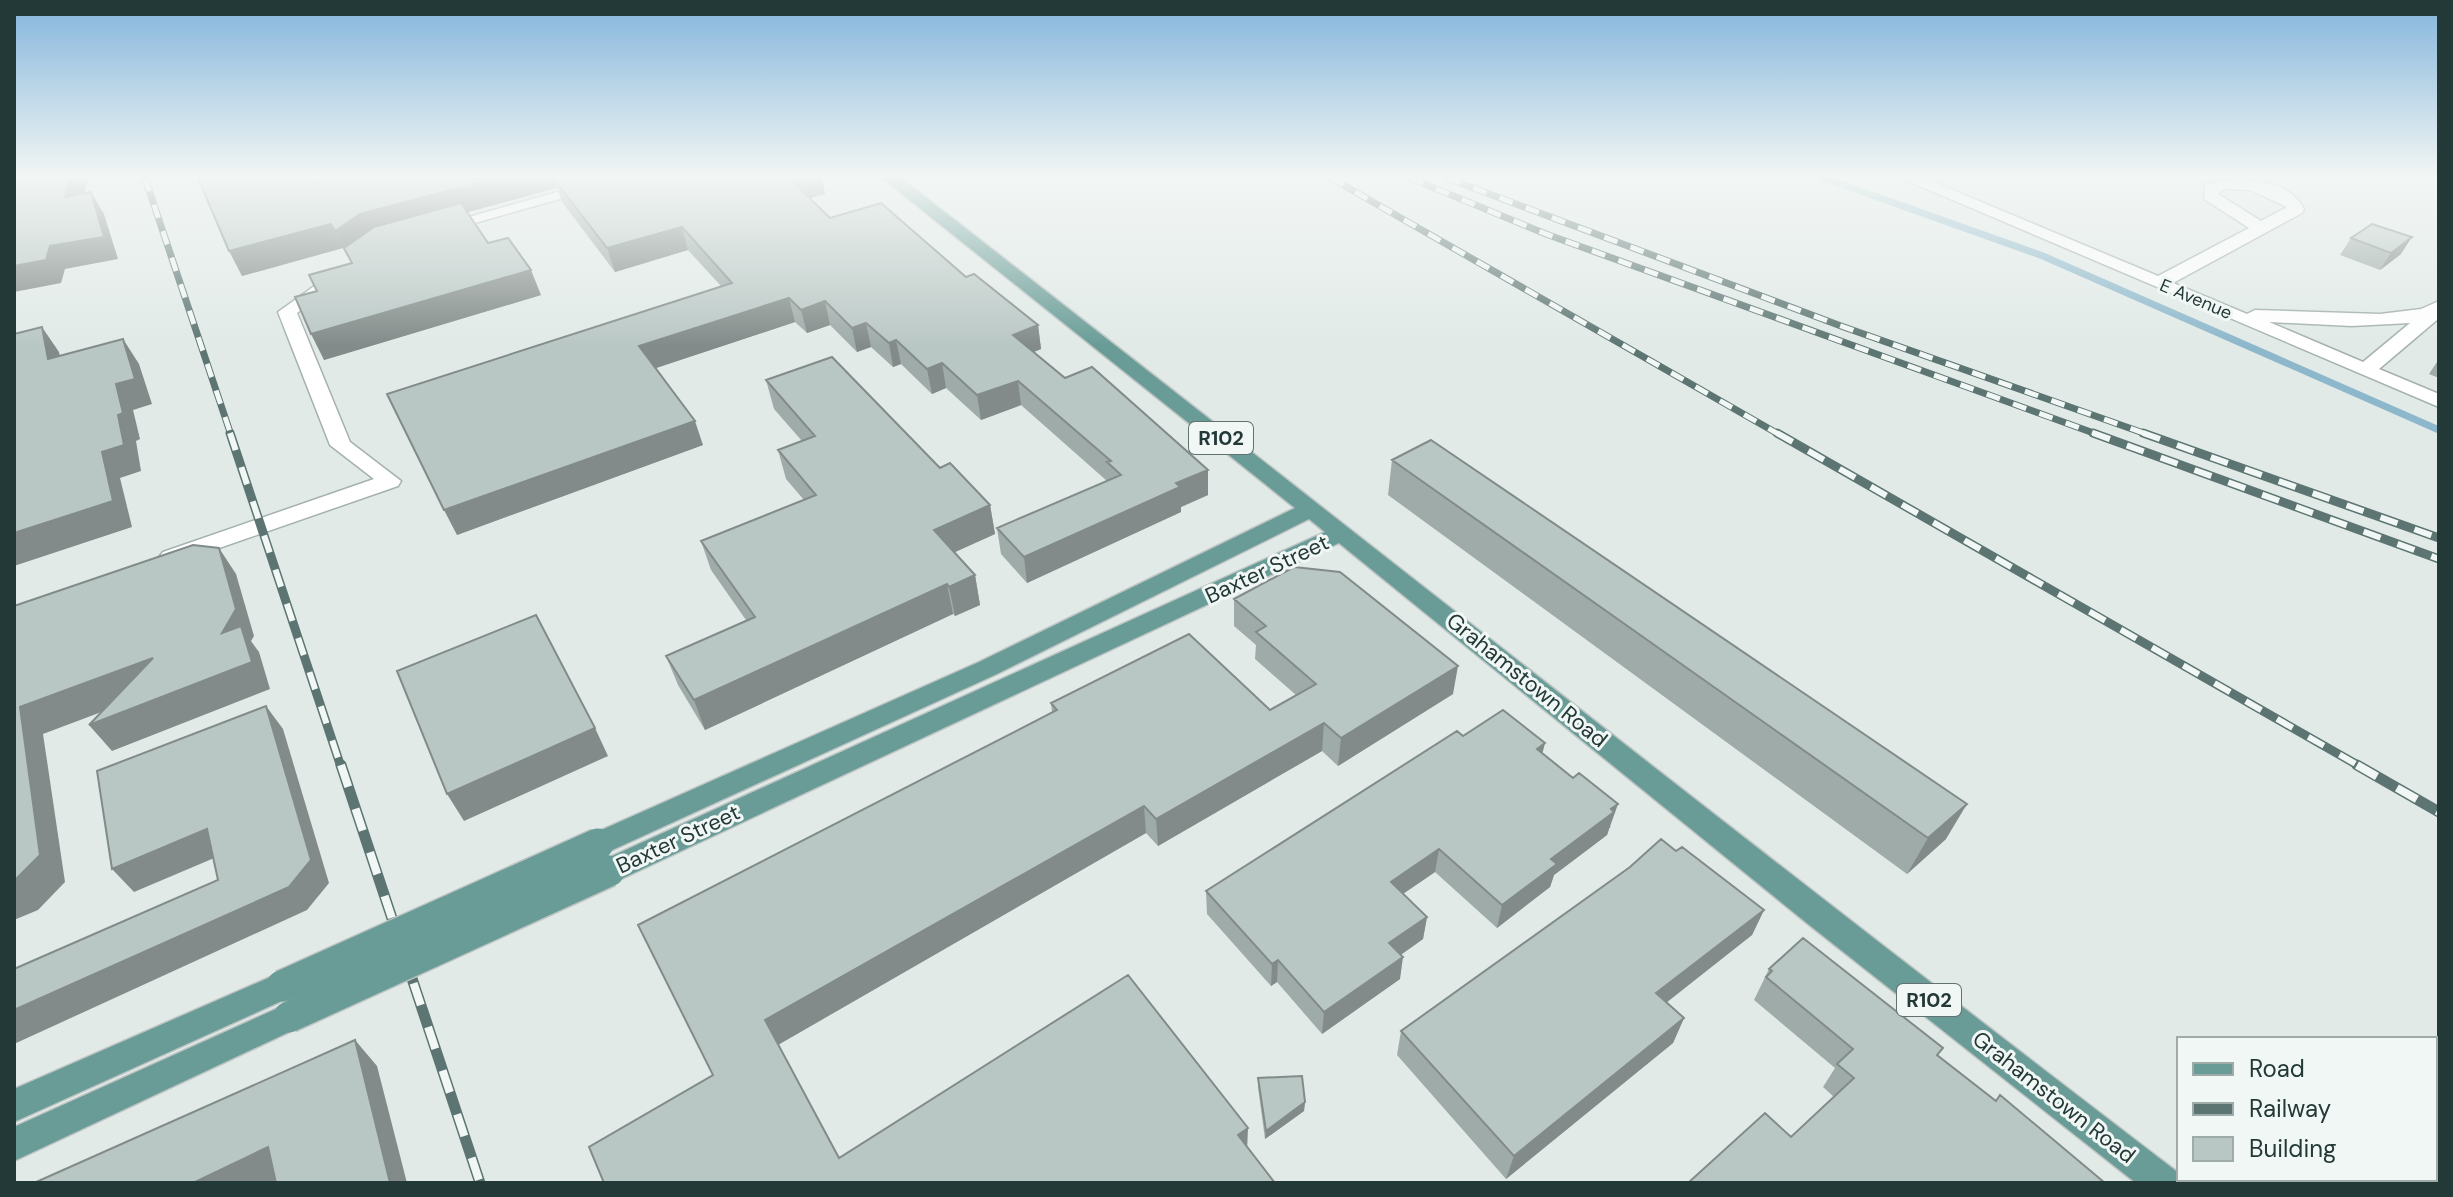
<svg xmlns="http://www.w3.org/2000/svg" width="2453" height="1197" font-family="'DM Sans',sans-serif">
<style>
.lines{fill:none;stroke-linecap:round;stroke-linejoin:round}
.stream{stroke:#8db7cb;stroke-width:7}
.minor-casing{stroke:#a4b1af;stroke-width:3}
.major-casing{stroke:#bdc4c3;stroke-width:3}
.minor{fill:#fff;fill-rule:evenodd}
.major{fill:#699c97;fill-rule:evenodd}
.rail-far2-casing{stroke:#5d7572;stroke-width:7}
.rail-far1-casing{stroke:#5d7572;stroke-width:9}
.rail-casing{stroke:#5d7572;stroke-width:11}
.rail-far2{stroke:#f1f7f5;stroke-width:5;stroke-dasharray:14;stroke-linecap:butt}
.rail-far1{stroke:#f1f7f5;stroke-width:6;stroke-dasharray:18;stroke-linecap:butt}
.rail{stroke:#f1f7f5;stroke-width:8;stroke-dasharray:23;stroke-linecap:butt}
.major-bridge-casing{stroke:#bdc4c3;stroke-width:34;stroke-linecap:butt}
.major-bridge{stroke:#699c97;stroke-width:31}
.wall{fill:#9faba9}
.shaded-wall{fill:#828b89}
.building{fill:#b9c7c4;stroke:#828b89;stroke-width:2}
.labels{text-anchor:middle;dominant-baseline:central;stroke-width:6;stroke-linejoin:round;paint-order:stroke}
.far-street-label{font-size:18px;fill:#233937;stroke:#f1f7f5}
.shield{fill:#f1f7f5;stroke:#617270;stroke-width:2}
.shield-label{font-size:20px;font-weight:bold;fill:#233937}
.street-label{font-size:22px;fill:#233937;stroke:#f1f7f5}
</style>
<rect width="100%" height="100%" fill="#e1eae7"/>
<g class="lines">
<path class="stream" d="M1824 178 2043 256 2439 430"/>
<g class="minor-casing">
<path id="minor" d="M606 178H634L443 232 434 227Z
M1901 178H1924L2158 276 2249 228 2204 199 2205 185C2235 176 2288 177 2304 209L2302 213 2173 283 2247 314 2255 310 2380 314 2421 309 2439 301 2438 319 2379 369 2439 394V407ZM2224 189 2250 190 2287 207 2261 221 2218 194ZM2269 322 2352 326 2410 323 2363 362Z
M341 267 347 268V276L297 313 350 442 401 481 398 486 179 562H163L159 557 163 552 374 479 330 445 278 312Z"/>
</g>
<g class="major-casing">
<path id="major" d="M882 178H901C1326 509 1748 844 2176 1171L2181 1183H2136L1808 924 1339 543 619 880 609 883 599 880 594 871 599 862 1325 532 1309 519 997 674 608 852 598 856 588 852 584 844 588 836 979 662 1295 508Z
M282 972 293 976 298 986 293 996 14 1122V1089Z
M289 1003 300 1007 305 1017 300 1027 14 1161V1127Z"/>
</g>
<use href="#minor" class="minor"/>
<use href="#major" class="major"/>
<g class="rail-far2-casing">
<path id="rail-far2" d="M145 178 231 435
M1331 178 1780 435
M1410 178 1546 234 2099 435
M1447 178 1841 326 2149 435"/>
</g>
<g class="rail-far1-casing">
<path id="rail-far1" d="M230 433 341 767
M1777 433 2361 767
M2093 433 2439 559
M2143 433 2439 538"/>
</g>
<g class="rail-casing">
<path id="rail" d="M341 765 480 1183
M2357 765 2439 812"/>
</g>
<use href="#rail-far2" class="rail-far2"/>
<use href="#rail-far1" class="rail-far1"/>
<use href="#rail" class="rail"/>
<g class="major-bridge-casing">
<path id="major-bridge" d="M282 986 598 844
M289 1017 609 871"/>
</g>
<use href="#major-bridge" class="major-bridge"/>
</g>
<path class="wall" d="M327 178H822L825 194 810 198 830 218 966 277 1038 325 1041 349 1034 352 1065 378 1208 470V495L1181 507V512L1027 583 1001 554 997 528 1107 481 1021 405 981 420 946 388 932 394 901 364 893 367 871 347 857 352 830 325 807 333 795 322 656 368 703 445 457 535 721 286 688 250 615 272 562 202 557 188 467 212 488 243 541 295 324 360 317 291 352 263 343 248 242 276 313 182Z
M2351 238 2401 254 2380 270 2340 255Z
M2439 359V378L2429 374Z
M766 380 940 468 990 505 995 534 954 552 975 575 980 605 955 616 953 614 705 730 678 685 666 656 746 620 711 570 701 541 804 500 786 479 778 450 802 441 774 409Z
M1392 460 1946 839 1907 874 1388 495Z
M1234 599 1453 694 1338 766 1322 751 1158 846 1146 833 778 1045 839 1158 1248 1128 604 1183 713 1075 1052 712 1051 703 1270 710 1296 695 1255 659 1256 645 1234 626Z
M1463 736 1543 754 1611 827 1609 828 1607 835 1554 875 1550 887 1497 928 1435 872 1403 894 1427 917 1423 939 1401 955 1400 979 1322 1034 1277 982 1271 986 1207 914 1206 891Z
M1676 851 1764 910 1752 935 1666 1002 1684 1018 1673 1043 1506 1179 1397 1055 1401 1031Z
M1769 969 1938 1056 1996 1101 2105 1183 1791 1137 1834 1097 1823 1087 1835 1068 1754 1000Z
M1258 1078 1305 1102 1304 1111 1265 1139 1258 1087Z"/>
<path class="shaded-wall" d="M70 178H88L78 218 65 197Z
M497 178H593L554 179 557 188 371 238 347 256 335 231 360 214Z
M797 178H822L825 194 796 202 791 180Z
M91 192 104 214 118 259 65 269 61 283 14 292V266L50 246Z
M331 224 343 248 242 276 229 251Z
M682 227 688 250 615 272 607 248Z
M2412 237 2401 254 2380 270 2391 253Z
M531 270 541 295 324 360 311 334Z
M789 298 795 322 647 371 639 346Z
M825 301 830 325 807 333 801 310Z
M866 323 871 347 857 352 852 328Z
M1038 325 1041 349 1016 359 1013 335Z
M42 327 59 352 66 385 48 359Z
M123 339 139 364 152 404 133 410 140 439 136 441 141 471 120 478 132 527 14 566V533L102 452 118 415 116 384Z
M896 340 901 364 893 367 889 343Z
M942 363 946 388 932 394 927 369Z
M1018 381 1021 405 981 420 977 395Z
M695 421 703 445 457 535 444 510Z
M1208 470V495L1181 507V512L1027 583 1024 557 1176 483Z
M990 505 995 534 940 559 934 530Z
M219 548 236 574 254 636 251 641 259 652 270 689 112 751 89 725 222 633Z
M975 575 980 605 955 616 949 587Z
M947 584 953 614 705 730 694 700Z
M153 658 173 685 43 734 65 882 38 910 14 920V881L20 707Z
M1458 666 1453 694 1338 766 1341 738Z
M266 706 283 729 329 883 307 910 14 1044V1010L289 887Z
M1324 723 1322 751 1158 846 1156 819Z
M595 728 608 756 464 821 447 794Z
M1545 743 1539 767 1537 749Z
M1618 804 1607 835 1554 875 1550 887 1497 928 1502 905 1551 859Z
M1967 804 1946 839 1907 874 1928 838Z
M1144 806 1146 833 776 1046 765 1020Z
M207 829 226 853 134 892 112 869Z
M1439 849 1435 872 1388 904 1391 882Z
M1764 910 1752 935 1647 1018 1656 993Z
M1427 917 1423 939 1386 965 1389 943Z
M1403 957 1400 979 1322 1034 1324 1012Z
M1278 960 1277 982 1271 986 1272 964Z
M1684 1018 1673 1043 1506 1179 1514 1156Z
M355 1040 377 1066 407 1183H390Z
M1305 1102 1304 1111 1265 1139 1266 1131Z
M1248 1128 1247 1152 1238 1135Z
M268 1147 294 1171 270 1183H193Z"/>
<path class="building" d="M14 178H70L65 197 91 192 104 237 50 246 46 260 14 266Z
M198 178H311L313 182 327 178H497L360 214 335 231 331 224 229 251Z
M557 178H797L791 180 830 218 881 203 966 277 974 274 1038 325 1013 335 1065 378 1092 367 1208 470 1176 483 1180 487 1024 557 997 528 1121 475 1107 462 1111 461 1018 381 977 395 942 363 927 369 896 340 889 343 866 323 852 328 825 301 801 310 789 298 639 346 695 421 444 510 387 394 732 283 682 227 607 248 554 179Z
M461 203 488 243 508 238 531 270 311 334 295 297 317 291 309 275 352 263 344 248 374 227Z
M2372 224 2412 237 2391 253 2351 238Z
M42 327 48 359 123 339 135 379 116 384 123 413 118 415 124 445 102 452 113 501 14 533V334Z
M832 357 940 468 950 463 990 505 934 530 975 575 949 587 947 584 694 700 666 656 755 617 701 541 816 495 778 450 815 436 766 380Z
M1431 440 1967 804 1928 838 1392 460Z
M193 545 219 548 236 609 222 633 241 626 252 662 89 725 153 658 20 707 40 855 14 881V606Z
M1294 567 1340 572 1458 666 1341 738 1324 723 1156 819 1144 806 765 1020 839 1158 1128 975 1248 1128 1238 1135 1275 1183H604L589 1147 713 1075 638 925 1057 710 1051 703 1189 634 1270 710 1316 684 1256 632 1266 626 1234 599Z
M536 615 595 728 447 794 397 671Z
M266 706 311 860 289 887 14 1010V969L218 880 207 829 112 869 97 771Z
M1503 710 1545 743 1537 749 1573 778 1579 773 1618 804 1611 809 1614 812 1551 859 1557 864 1502 905 1439 849 1391 882 1427 917 1389 943 1403 957 1324 1012 1278 960 1272 964 1206 891 1457 731 1463 736Z
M1661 839 1676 851 1682 847 1764 910 1656 993 1684 1018 1514 1156 1401 1031 1630 867Z
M1803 938 1943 1048 1937 1055 1996 1101 2000 1095 2105 1183H1688L1765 1113 1791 1137 1854 1078 1837 1064 1853 1049 1766 977 1772 971 1769 969Z
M355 1040 390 1183H276L268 1147 193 1183H34Z
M1302 1076 1305 1102 1266 1131 1258 1078Z"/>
<linearGradient id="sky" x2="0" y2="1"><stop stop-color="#83b5dc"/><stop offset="0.51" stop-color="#f2f6f4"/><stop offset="1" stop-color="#f2f6f4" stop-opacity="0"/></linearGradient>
<rect width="2453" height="346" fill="url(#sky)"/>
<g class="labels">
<g class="far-street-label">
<text transform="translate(2196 299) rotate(23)">E Avenue</text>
</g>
<g class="shield">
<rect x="1189" y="422" width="64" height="32" rx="6"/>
<rect x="1897" y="984" width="64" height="32" rx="6"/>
</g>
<g class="shield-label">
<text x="1221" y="438">R102</text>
<text x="1929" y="1000">R102</text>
</g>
<g class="street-label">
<text transform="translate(1267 569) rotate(-25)">Baxter Street</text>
<text transform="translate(1527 680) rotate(39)">Grahamstown Road</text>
<text transform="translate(678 839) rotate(-25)">Baxter Street</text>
<text transform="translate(2054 1097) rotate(38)">Grahamstown Road</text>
</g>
</g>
<rect width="2453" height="1197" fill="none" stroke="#233937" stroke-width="32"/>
<rect x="2177" y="1037" width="260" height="144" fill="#f1f7f5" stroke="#9faba9" stroke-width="2"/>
<rect x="2193" y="1063" width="40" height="12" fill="#699c97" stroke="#9faba9" stroke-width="2"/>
<text x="2249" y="1077" font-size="24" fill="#233937">Road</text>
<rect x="2193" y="1103" width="40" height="12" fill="#5d7572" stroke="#9faba9" stroke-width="2"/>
<text x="2249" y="1117" font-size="24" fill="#233937">Railway</text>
<rect x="2193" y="1137" width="40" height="24" fill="#b9c7c4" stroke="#9faba9" stroke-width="2"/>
<text x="2249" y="1157" font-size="24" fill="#233937">Building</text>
</svg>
